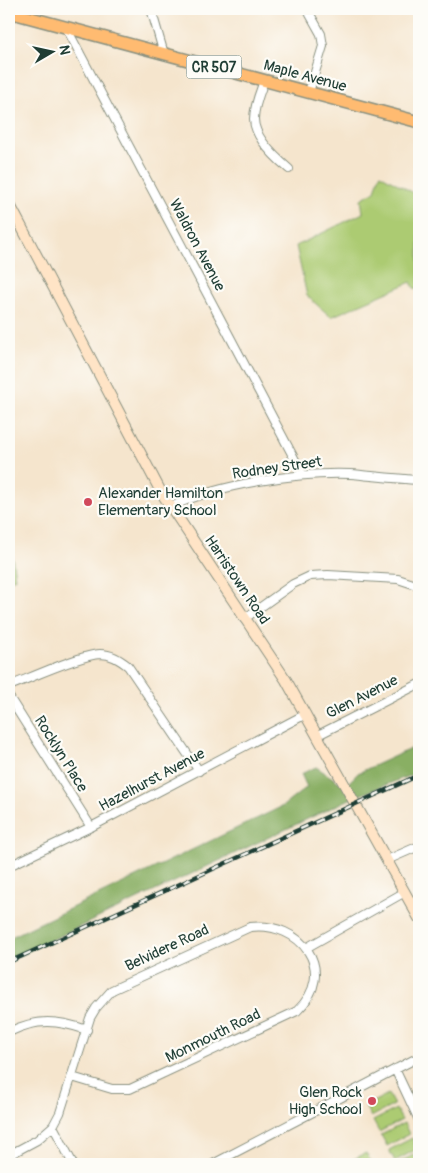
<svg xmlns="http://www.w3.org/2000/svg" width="428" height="1173" font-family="Pangolin,sans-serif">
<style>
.green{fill:#accb72;stroke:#668453}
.forest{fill:#89af64;stroke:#54764c}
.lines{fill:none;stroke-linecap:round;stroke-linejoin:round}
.street-casing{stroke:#8a9180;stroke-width:10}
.secondary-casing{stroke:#8a9180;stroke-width:12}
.primary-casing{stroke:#8a9180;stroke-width:14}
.street{stroke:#fff;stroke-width:8}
.secondary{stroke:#ffe4c6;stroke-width:10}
.primary{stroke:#ffbb71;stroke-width:11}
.rail-casing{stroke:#1f3d34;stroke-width:4.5}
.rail{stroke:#fdfcf7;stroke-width:2.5;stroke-dasharray:8;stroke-linecap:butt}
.poi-dot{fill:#d1495b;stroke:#fdfcf7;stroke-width:2}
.labels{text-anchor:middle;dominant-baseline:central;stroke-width:4.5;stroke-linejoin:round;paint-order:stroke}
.shield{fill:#fdfcf7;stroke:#62766e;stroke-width:1}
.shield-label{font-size:14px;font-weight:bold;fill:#1f3d34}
.street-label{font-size:15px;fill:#1f3d34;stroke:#fdfcf7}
.poi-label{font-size:15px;fill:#1f3d34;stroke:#fdfcf7;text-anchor:start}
</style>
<rect width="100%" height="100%" fill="#fdfcf7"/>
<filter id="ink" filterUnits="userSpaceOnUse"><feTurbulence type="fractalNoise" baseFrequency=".02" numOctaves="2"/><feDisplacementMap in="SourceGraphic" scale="10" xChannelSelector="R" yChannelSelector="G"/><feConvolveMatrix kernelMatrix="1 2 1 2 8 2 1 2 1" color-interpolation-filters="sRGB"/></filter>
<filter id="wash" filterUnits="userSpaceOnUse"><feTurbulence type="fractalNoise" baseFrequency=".0096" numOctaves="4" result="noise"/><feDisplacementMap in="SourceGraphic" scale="20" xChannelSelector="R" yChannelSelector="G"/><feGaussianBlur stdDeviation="1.12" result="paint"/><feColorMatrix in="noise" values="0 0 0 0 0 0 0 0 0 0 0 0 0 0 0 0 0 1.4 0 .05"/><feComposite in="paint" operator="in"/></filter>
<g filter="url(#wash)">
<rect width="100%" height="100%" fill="#f5e5cd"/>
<path class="green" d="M380 174 419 196V289L414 288 411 282 331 317 307 296 296 246 363 213 361 199 375 191Z
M12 555 15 578 9 581V556Z
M388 1094 394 1105 371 1117 365 1106Z
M396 1109 402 1120 379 1132 373 1121Z
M404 1123 409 1134 387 1146 381 1135Z
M412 1138 417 1149 395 1161 389 1150Z
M419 1152V1164H396Z
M366 1153 371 1162 366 1164H344Z"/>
<path class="forest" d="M419 745V772L352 798 9 960V938L283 806 307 787 301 774 316 767 345 786 358 773Z"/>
</g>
<g filter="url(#ink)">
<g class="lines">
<g class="street-casing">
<path id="street" d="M151 9 164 54
M307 9 321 34 323 46 309 92
M67 29 303 475
M264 81C260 92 254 106 254 119 254 138 276 158 289 169
M171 507C218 484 298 472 351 474 373 476 396 479 419 480
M244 619 293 584 310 576 328 575 398 579 413 584
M9 686C30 678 80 655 100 654 111 654 119 659 128 666L199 771
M9 697 91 827
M318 735 419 684
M387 860 419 846
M9 866 91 827 306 714
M306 948 405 892
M9 1032C37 1018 58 1020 87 1030
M395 1069 419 1120
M72 1077 112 1089H130L297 1011C339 971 301 921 250 927L112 990 96 1008 90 1018 60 1113 53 1126 73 1164
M9 1155 37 1140 53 1126
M213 1164 419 1057"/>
</g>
<g class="secondary-casing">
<path id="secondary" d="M9 203 161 492 286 680 419 918"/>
</g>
<g class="primary-casing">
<path id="primary" d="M9 12 419 122"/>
</g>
<use href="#street" class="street"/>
<use href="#secondary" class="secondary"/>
<use href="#primary" class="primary"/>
<g class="rail-casing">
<path id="rail" d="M9 962 419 775"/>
</g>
<use href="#rail" class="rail"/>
</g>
</g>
<g class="poi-dot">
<circle cx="88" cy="502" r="5"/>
<circle cx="372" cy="1101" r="5"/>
</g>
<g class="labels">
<rect class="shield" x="186.5" y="55.5" width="55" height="23" rx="4"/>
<g class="shield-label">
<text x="214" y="67">CR 507</text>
</g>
<g class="street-label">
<text transform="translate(305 76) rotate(15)">Maple Avenue</text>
<text transform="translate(197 245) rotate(62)">Waldron Avenue</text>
<text transform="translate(277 468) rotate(-8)">Rodney Street</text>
<text transform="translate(237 580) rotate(56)">Harristown Road</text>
<text transform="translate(362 697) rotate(-27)">Glen Avenue</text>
<text transform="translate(61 754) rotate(58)">Rocklyn Place</text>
<text transform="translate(152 780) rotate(-28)">Hazelhurst Avenue</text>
<text transform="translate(167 948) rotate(-25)">Belvidere Road</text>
<text transform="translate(213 1036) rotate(-26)">Monmouth Road</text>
</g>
<g class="poi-label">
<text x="98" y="493">Alexander Hamilton<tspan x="98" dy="17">Elementary School</tspan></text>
<text x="362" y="1092" text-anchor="end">Glen Rock<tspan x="362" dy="17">High School</tspan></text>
</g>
</g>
<rect width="428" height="1173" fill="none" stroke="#fdfcf7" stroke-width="30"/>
<g transform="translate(52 52) rotate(81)" stroke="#fdfcf7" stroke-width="4" paint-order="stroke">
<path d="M0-4L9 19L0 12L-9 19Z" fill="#1f3d34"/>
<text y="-8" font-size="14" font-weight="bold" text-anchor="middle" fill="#1f3d34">N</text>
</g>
</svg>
